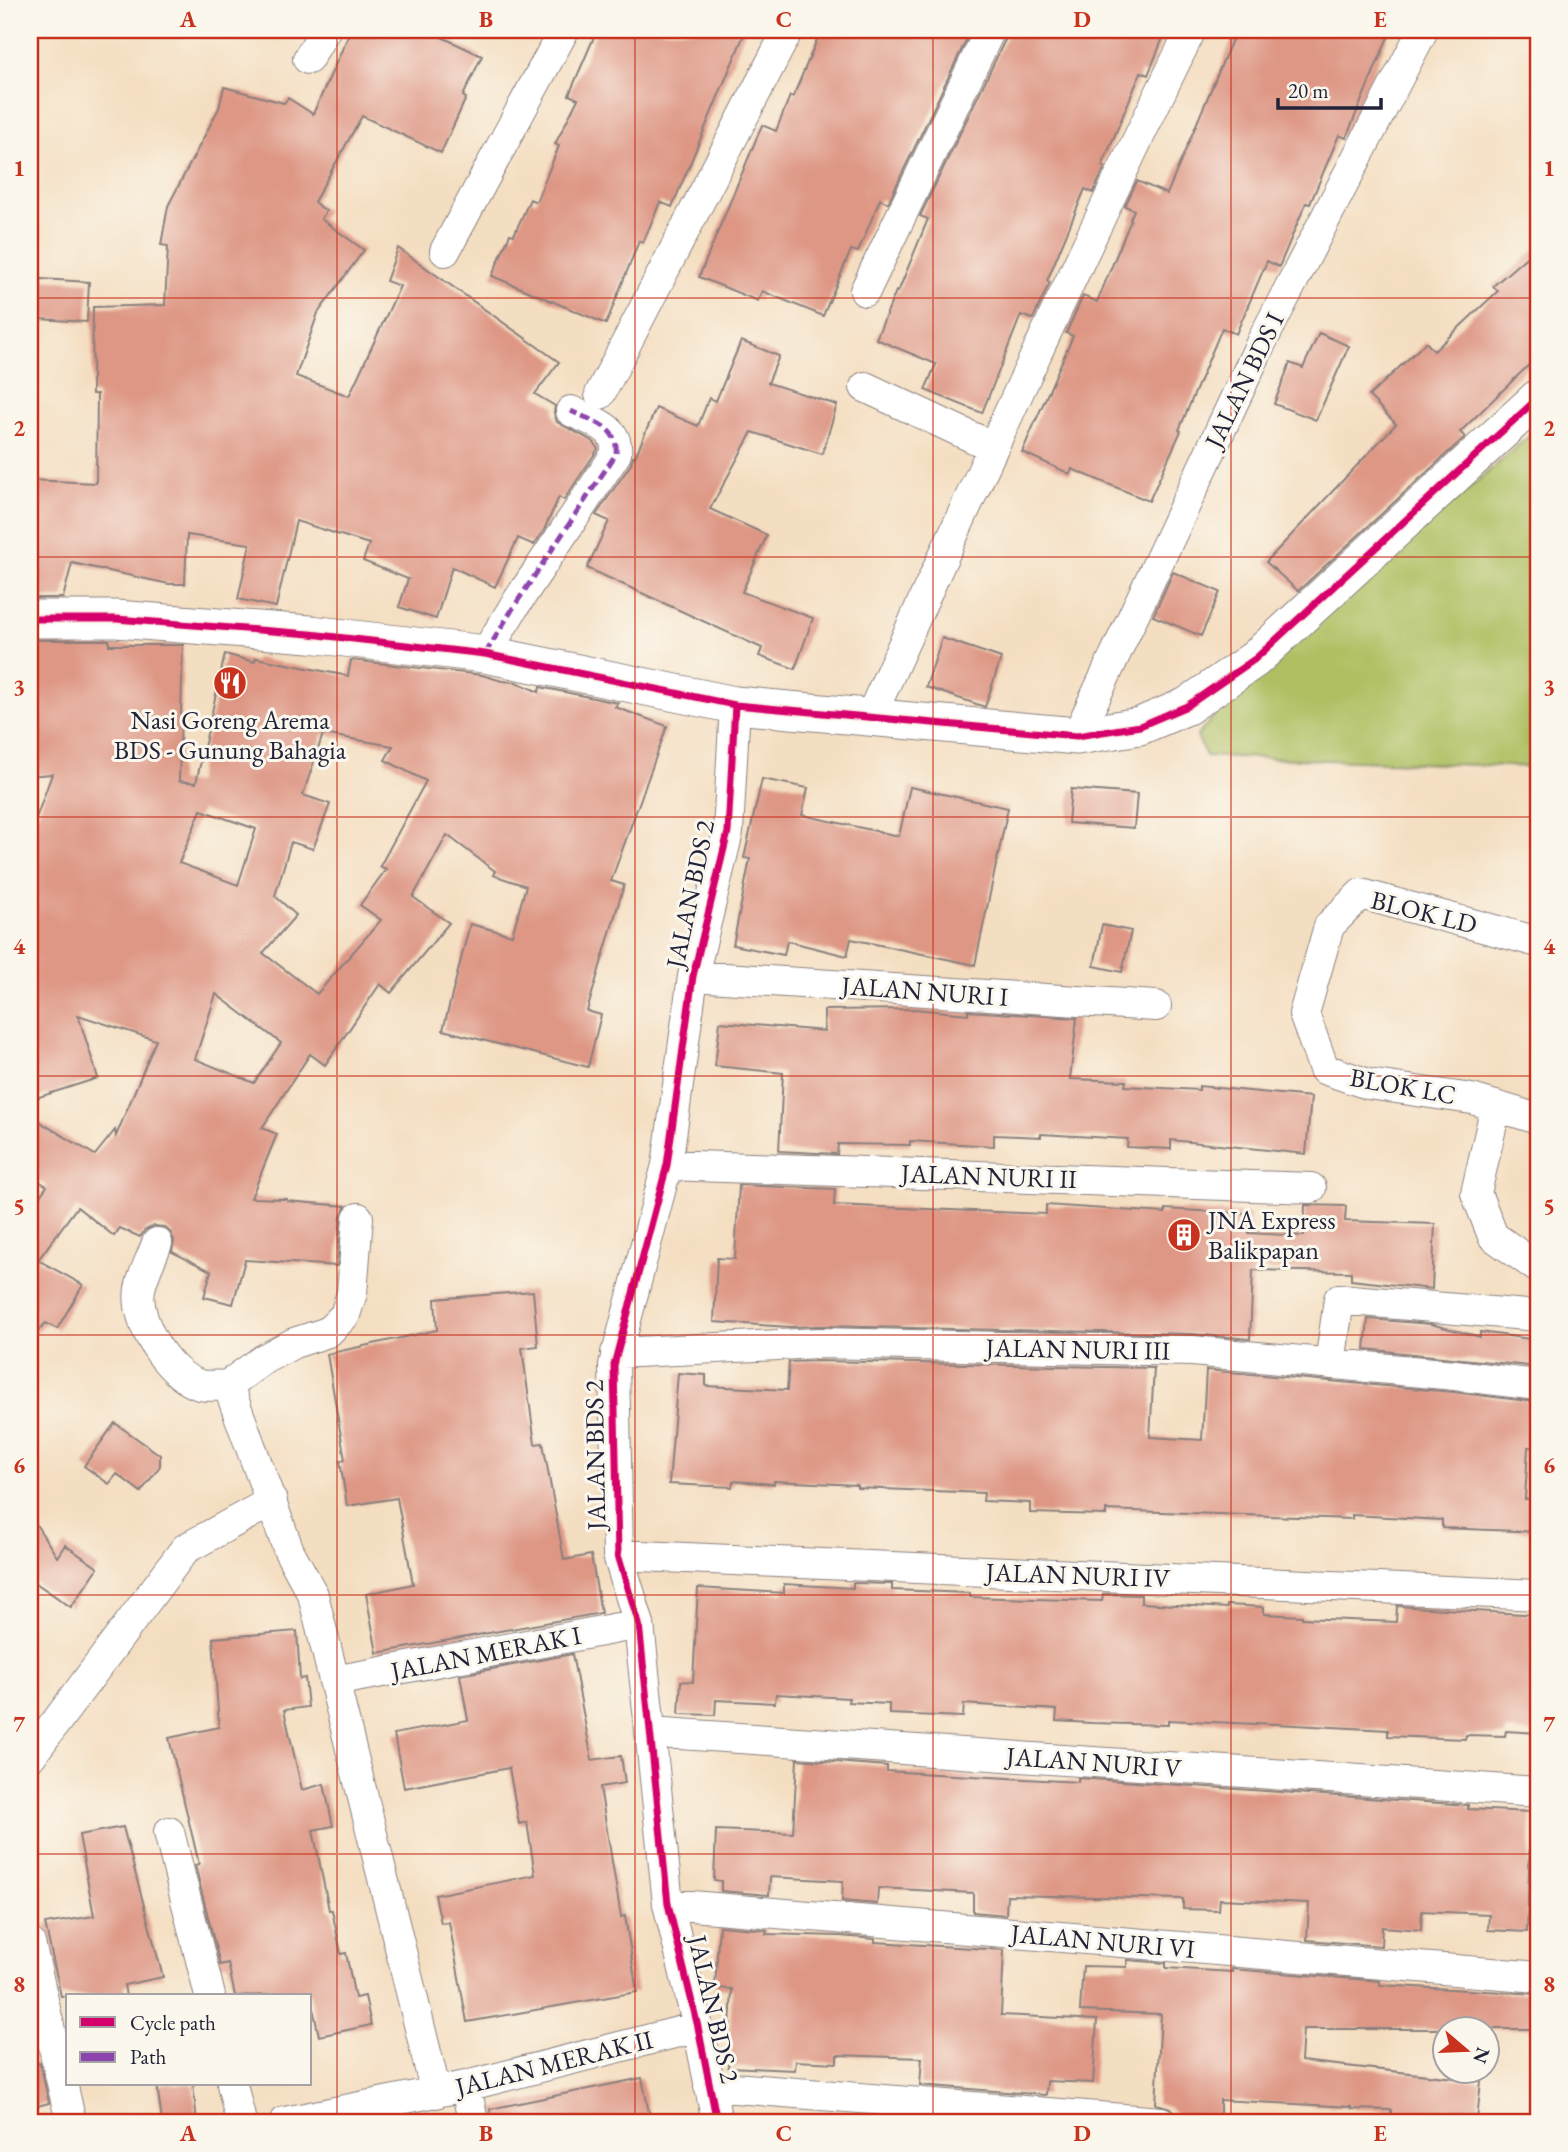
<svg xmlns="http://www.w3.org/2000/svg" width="1568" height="2152" font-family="'EB Garamond',serif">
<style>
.green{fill:#afbf62;stroke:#68704e;stroke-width:2}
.building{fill:#de9785;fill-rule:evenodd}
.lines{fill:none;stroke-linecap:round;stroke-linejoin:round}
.minor-casing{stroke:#8b807e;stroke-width:32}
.tertiary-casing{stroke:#8b807e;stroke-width:39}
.minor{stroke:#fff;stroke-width:30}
.tertiary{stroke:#fff;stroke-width:37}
.quiet{stroke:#8e44ad;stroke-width:5;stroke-dasharray:10 5;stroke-linecap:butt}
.cycleway-casing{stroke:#fbf7ec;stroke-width:11}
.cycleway{stroke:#d6006c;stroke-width:7}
.grid{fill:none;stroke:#c8321e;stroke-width:2;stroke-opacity:0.55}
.labels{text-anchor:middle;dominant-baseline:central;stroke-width:6;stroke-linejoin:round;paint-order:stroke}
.street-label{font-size:26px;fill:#22223b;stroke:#fbf7ec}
.poi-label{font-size:26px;fill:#22223b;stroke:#fbf7ec}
.neatline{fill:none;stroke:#c8321e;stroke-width:2.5}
.grid-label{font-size:23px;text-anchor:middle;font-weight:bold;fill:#c8321e}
</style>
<rect width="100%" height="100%" fill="#fbf7ec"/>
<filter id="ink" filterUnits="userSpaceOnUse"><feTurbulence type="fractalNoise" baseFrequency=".0143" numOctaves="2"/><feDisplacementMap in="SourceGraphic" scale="14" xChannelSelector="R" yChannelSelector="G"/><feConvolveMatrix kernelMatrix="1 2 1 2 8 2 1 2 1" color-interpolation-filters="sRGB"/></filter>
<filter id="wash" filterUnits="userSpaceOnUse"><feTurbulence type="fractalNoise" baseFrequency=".00686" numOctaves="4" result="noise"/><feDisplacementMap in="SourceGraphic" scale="28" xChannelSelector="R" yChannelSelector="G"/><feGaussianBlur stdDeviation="1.57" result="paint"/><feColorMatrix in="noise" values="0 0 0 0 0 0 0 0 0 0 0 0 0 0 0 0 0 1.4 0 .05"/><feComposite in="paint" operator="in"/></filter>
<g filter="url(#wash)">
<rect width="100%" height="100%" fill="#f4dec1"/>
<path class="green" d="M1538 428V767L1206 756 1197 736 1225 703Z"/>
<g id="blocks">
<path class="building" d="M351 30H427L482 56 463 96 466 98 441 153 362 116 314 202 326 211 321 219 364 250 318 313 296 376 349 396 400 286 386 281 398 248 559 362 535 394 555 406 554 413 557 422 593 441 598 449 564 500 559 497 544 530 534 545 518 538 495 587 452 567 436 619 399 607 408 579 363 561 369 544 296 521 276 607 238 599 250 544 187 535 185 584H169L72 563 63 598H30V480L96 483 97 394H92L93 307 165 305 168 246 161 245 168 206 219 108 224 87 284 103 288 98 313 114Z
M597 30H746L672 207 660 202 643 243 639 241 606 324 492 276 510 234 514 235 530 199 536 202 559 146 555 144 578 99 569 95Z
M821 30H971L888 203 880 199 858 252 851 250 823 316 762 291 758 301 699 277 762 125 776 131 790 96 793 97Z
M1007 30H1166L1148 75 1141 72 1102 166 1105 167 1093 193 1085 189 1047 281 1050 282 1033 319 1021 315 982 413 925 390 936 364 876 339 896 291 898 292 928 219 920 216 1006 38Z
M1236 30H1391L1346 138 1339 135 1310 204 1306 203 1279 267 1267 261 1236 334 1222 328 1179 430 1181 431 1149 501 1072 469 1070 474 1022 452 1073 336 1066 333 1083 296 1097 302 1131 220 1130 219 1134 210 1125 206 1137 181 1167 194Z
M1538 247V356L1460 432 1465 437 1298 591 1266 562 1396 424 1369 396 1426 342 1434 351 1498 291 1493 286Z
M41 279 89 282 87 322 38 319Z
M1319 333 1349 346 1316 420 1274 404 1290 363 1303 368Z
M741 341 779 356 768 383 837 405 822 454 752 432 710 509 767 535 742 592 813 618 795 669 759 656 762 648 587 568 609 521 596 515 631 464 633 456 635 457 656 408 698 426 709 398 716 401Z
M1173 572 1220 592 1201 636 1153 616Z
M942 638 1001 658 985 707 926 687Z
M30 640H109V645H183L179 781 196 783 225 654 254 662 256 658 348 676 351 660 482 675 502 681 516 682 539 692 540 687 618 703 615 707 667 726 611 881 624 885 587 1011 601 1015 588 1067 443 1030 470 924 512 935 526 886 493 875 495 871 447 835 413 897 449 923 391 993 380 984 325 1065 310 1054 262 1128 277 1134 251 1198 287 1199V1201L346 1206 341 1217 337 1266 245 1260 233 1304 204 1297 211 1271 172 1252 174 1240 171 1233 164 1227 154 1226 145 1230 140 1237 120 1228 114 1236 77 1207 38 1260 83 1285 57 1329 46 1323 30 1339V1210L47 1186 30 1176V1116L95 1155 115 1130 116 1136 156 1040 78 1015 98 1078 30 1100V835L52 774 30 776ZM323 734 393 746 385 760 426 781 380 866 386 869 360 905 381 920 317 994 263 953 296 915 275 896 291 842 313 849 330 804 303 795ZM201 810 256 829 238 885 179 863ZM216 994 281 1043 254 1083 195 1059Z
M762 779 808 788 802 815 899 836 910 787 1008 808 975 965 851 939 847 956 787 941 784 955 733 945 750 859 744 858Z
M1071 789 1137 794 1134 828 1068 823Z
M1102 925 1131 931 1122 972 1094 966Z
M914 1009 968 1014V1011L1077 1018 1070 1079 1126 1081 1125 1086 1199 1090V1086L1311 1097 1306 1154 1171 1140V1149L1127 1147 1128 1139 1041 1134V1137L994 1135V1146L910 1141V1145L838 1144 837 1154 779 1151 783 1073 715 1066 720 1022 824 1031V1010Z
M739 1185 835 1189 834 1205 1046 1214V1205L1165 1213V1209L1250 1214 1249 1233 1304 1236 1305 1205 1346 1206 1345 1221 1435 1224 1432 1289 1351 1280V1272L1253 1270 1250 1339 1192 1334 818 1326 790 1327 714 1322 717 1258 735 1259Z
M533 1291 538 1346 522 1348 535 1444 543 1443 564 1560 591 1555 601 1613 377 1653 366 1594 413 1584 397 1498 347 1506 340 1461 345 1460 327 1354 437 1330 435 1299Z
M1368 1319 1431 1324 1480 1337V1332L1538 1340V1367L1365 1349Z
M818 1361 1154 1368 1150 1437 1202 1440 1206 1370 1453 1392 1536 1402 1534 1447H1528L1525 1499 1538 1500V1532L1442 1528V1520L1352 1515V1519L1106 1510V1515L1030 1513V1503L983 1501 984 1493 857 1488V1485L774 1481V1484L733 1481 732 1487 669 1484 678 1373 706 1375V1386L787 1390 789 1362Z
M115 1423 160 1455V1466L141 1492 117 1474 109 1484 84 1466Z
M30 1515 57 1557 65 1545 98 1568 71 1607 30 1579Z
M853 1583 892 1584V1590L970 1593V1597L1102 1601 1103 1594 1141 1595V1603L1227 1608V1605L1264 1607V1614L1302 1616V1618L1396 1622 1397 1606 1538 1615V1733L1506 1731 1505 1736 1466 1735 1465 1739 1388 1736V1730L1256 1723V1724L1168 1720V1725L1092 1723 1056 1721 1057 1710 964 1704 963 1717 889 1714V1704L848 1702 849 1698 776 1694 775 1703 716 1700 715 1715 679 1714 681 1681 693 1682 698 1588 784 1593V1584L853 1588Z
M297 1631 300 1679 305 1678 308 1707 284 1710 302 1790 324 1784 333 1826 313 1830 329 1910H332L341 1954 346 1953 355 1998 365 1996 371 2025 319 2036 310 1994 235 1996 228 1963 220 1965 195 1865 199 1864 169 1738 219 1727 213 1638Z
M572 1654 592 1760 621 1756 625 1783 600 1787 621 1917 625 1916 637 1992 467 2022 449 1922 441 1923 435 1895 535 1875 527 1822 519 1824 509 1768 404 1788 394 1734 468 1720 460 1675Z
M797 1759 887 1766V1771L935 1774 1078 1782V1778L1468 1805V1809L1531 1812 1527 1932 1488 1930 1489 1914 1422 1911 1421 1930 1382 1927 1381 1946 1307 1940 1309 1903 1220 1899 1219 1910 1183 1909V1899L1007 1895 1006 1915 973 1912V1893L878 1888 877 1904 842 1901 843 1881 770 1877 769 1895 721 1891V1881L714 1880 716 1830 793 1833Z
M123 1827 163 1977 124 1985 126 1996H61L45 1924 94 1916 79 1835Z
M719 1926 767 1930 766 1934 840 1936 875 1939V1942L1004 1950 1001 2015 1097 2020 1093 2083 1047 2081 1046 2095 920 2085 922 2058 837 2055V2063L796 2061 795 2070 728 2067 732 1989 715 1988Z
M1127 1960 1166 1963V1968L1232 1972V1969L1380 1981V1985L1538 1994V2029H1303L1301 2061 1481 2081 1477 2120 1431 2115V2118L1391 2116V2110L1352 2109V2107L1220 2100V2122H1178L1176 2114 1171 2108 1156 2104 1161 2014 1080 2011 1083 1966 1127 1967Z
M40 2063 49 2103 30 2108V2065Z
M642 2078 651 2122H491L490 2109Z
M157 2084H193L197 2122H162Z"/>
</g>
</g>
<g filter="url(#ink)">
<use href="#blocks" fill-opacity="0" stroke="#8b807e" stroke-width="2"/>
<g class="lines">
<g class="minor-casing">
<path id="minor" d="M308 59 325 30
M445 251 564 30
M865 291 990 30
M865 387 993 447
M600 394 788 30
M485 654 515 605 616 454C619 426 593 422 571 411
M870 718C974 488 1079 257 1191 30
M1077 736 1262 341 1423 30
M1538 942 1361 894 1329 926 1304 1014 1324 1069 1368 1084 1472 1099 1538 1119
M693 976 1156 1006
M1496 1106 1476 1193 1493 1236 1538 1268
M667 1165 1311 1188
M157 1243C152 1257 143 1274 140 1289 134 1321 168 1376 200 1385 208 1387 219 1385 228 1385L289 1551 313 1595 436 2093
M616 1353 818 1343 1192 1351 1455 1375 1538 1385
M1330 1364 1339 1299 1538 1316
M228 1385 264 1359 294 1343 328 1332 345 1315 352 1293 358 1218
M618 1555 1538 1595
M334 1681 639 1624
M650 1732 1538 1792
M30 1757 185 1549 272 1501
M169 1832 210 1996
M668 1904 1538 1977
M30 1943 71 2122
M232 2084 241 2122
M466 2086 473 2122
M709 2086 1161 2122
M285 2122 466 2086 698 2027
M717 2122 698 2027 668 1904 639 1624 618 1555 614 1365 667 1165 693 976 728 832 735 705"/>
</g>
<g class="tertiary-casing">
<path id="tertiary" d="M30 619H116L310 634 485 654 735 705 1077 736 1140 726 1187 706 1255 659 1538 398"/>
</g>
<use href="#minor" class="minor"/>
<use href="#tertiary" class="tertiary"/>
<path class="quiet" d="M485 654 515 605 616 454C619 426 593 422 571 411"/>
<g class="cycleway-casing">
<path id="cycleway" d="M30 619H116L310 634 485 654 735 705 1077 736 1140 726 1187 706 1255 659 1538 398
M717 2122 698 2027 668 1904 639 1624 618 1555 614 1365 667 1165 693 976 728 832 735 705"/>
</g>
<use href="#cycleway" class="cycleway"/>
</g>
</g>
<path class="grid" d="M337 30V2122M635 30V2122M933 30V2122M1231 30V2122M30 298H1538M30 557H1538M30 817H1538M30 1076H1538M30 1335H1538M30 1595H1538M30 1854H1538"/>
<defs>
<g id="restaurant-disc" transform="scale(1.75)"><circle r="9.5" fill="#c8321e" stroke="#fbf7ec"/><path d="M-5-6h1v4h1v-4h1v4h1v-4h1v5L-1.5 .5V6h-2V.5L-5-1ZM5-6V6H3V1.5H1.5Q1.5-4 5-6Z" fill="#fff"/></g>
<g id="building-disc" transform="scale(1.75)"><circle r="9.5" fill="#c8321e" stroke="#fbf7ec"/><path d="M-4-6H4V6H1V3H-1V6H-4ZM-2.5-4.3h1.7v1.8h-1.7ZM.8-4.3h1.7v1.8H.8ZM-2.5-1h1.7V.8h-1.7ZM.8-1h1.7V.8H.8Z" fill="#fff"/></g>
</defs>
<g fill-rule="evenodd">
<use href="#restaurant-disc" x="230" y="683"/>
<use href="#building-disc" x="1184" y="1235"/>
</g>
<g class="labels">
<g class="street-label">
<text transform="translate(1244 380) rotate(-64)">JALAN BDS I</text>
<text transform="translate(690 894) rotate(-78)">JALAN BDS 2</text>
<text transform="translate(1424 912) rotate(14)">BLOK LD</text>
<text transform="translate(925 991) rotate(4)">JALAN NURI I</text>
<text transform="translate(1403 1086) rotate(10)">BLOK LC</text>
<text transform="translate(989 1176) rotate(2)">JALAN NURI II</text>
<text transform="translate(1078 1349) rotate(1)">JALAN NURI III</text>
<text transform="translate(595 1455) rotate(-91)">JALAN BDS 2</text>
<text transform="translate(1078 1575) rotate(2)">JALAN NURI IV</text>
<text transform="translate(486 1653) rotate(-11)">JALAN MERAK I</text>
<text transform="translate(1094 1762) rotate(4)">JALAN NURI V</text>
<text transform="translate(1103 1941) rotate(5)">JALAN NURI VI</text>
<text transform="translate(714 2009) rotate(77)">JALAN BDS 2</text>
<text transform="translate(554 2063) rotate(-14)">JALAN MERAK II</text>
</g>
<g class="poi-label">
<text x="230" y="720">Nasi Goreng Arema<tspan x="230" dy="30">BDS - Gunung Bahagia</tspan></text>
<text x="1208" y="1220" text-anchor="start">JNA Express<tspan x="1208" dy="30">Balikpapan</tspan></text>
</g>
</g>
<rect width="1568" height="2152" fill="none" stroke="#fbf7ec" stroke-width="77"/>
<rect x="66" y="1994" width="245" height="91" fill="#fbf7ec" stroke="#a4a2a5" stroke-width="2"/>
<rect x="80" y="2017" width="35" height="10" fill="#d6006c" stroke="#a4a2a5" stroke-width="2"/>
<text x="130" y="2030" font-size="21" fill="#22223b">Cycle path</text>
<rect x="80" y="2052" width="35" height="10" fill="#8e44ad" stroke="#a4a2a5" stroke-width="2"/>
<text x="130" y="2064" font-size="21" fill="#22223b">Path</text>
<g transform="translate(1466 2050) rotate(109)"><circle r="33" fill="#fbf7ec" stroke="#a4a2a5" stroke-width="2"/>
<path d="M0-5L12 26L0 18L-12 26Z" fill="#c8321e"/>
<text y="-10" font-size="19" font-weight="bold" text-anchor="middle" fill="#22223b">N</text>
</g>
<path d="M1278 98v10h103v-10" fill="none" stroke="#22223b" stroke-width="3.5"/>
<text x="1288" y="98" font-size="21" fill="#22223b" stroke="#fbf7ec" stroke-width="5" paint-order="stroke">20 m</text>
<rect x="38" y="38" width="1492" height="2076" class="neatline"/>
<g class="grid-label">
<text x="188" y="27">A</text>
<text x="486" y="27">B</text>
<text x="784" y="27">C</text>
<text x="1082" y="27">D</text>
<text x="1380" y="27">E</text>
<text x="19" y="176">1</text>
<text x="1549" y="176">1</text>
<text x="19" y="436">2</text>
<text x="1549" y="436">2</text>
<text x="19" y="695">3</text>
<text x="1549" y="695">3</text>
<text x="19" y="954">4</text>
<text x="1549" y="954">4</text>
<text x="19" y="1214">5</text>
<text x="1549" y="1214">5</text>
<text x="19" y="1473">6</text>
<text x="1549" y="1473">6</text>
<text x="19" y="1732">7</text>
<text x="1549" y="1732">7</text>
<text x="19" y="1992">8</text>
<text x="1549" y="1992">8</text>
<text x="188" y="2141">A</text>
<text x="486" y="2141">B</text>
<text x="784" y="2141">C</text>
<text x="1082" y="2141">D</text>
<text x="1380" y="2141">E</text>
</g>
</svg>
